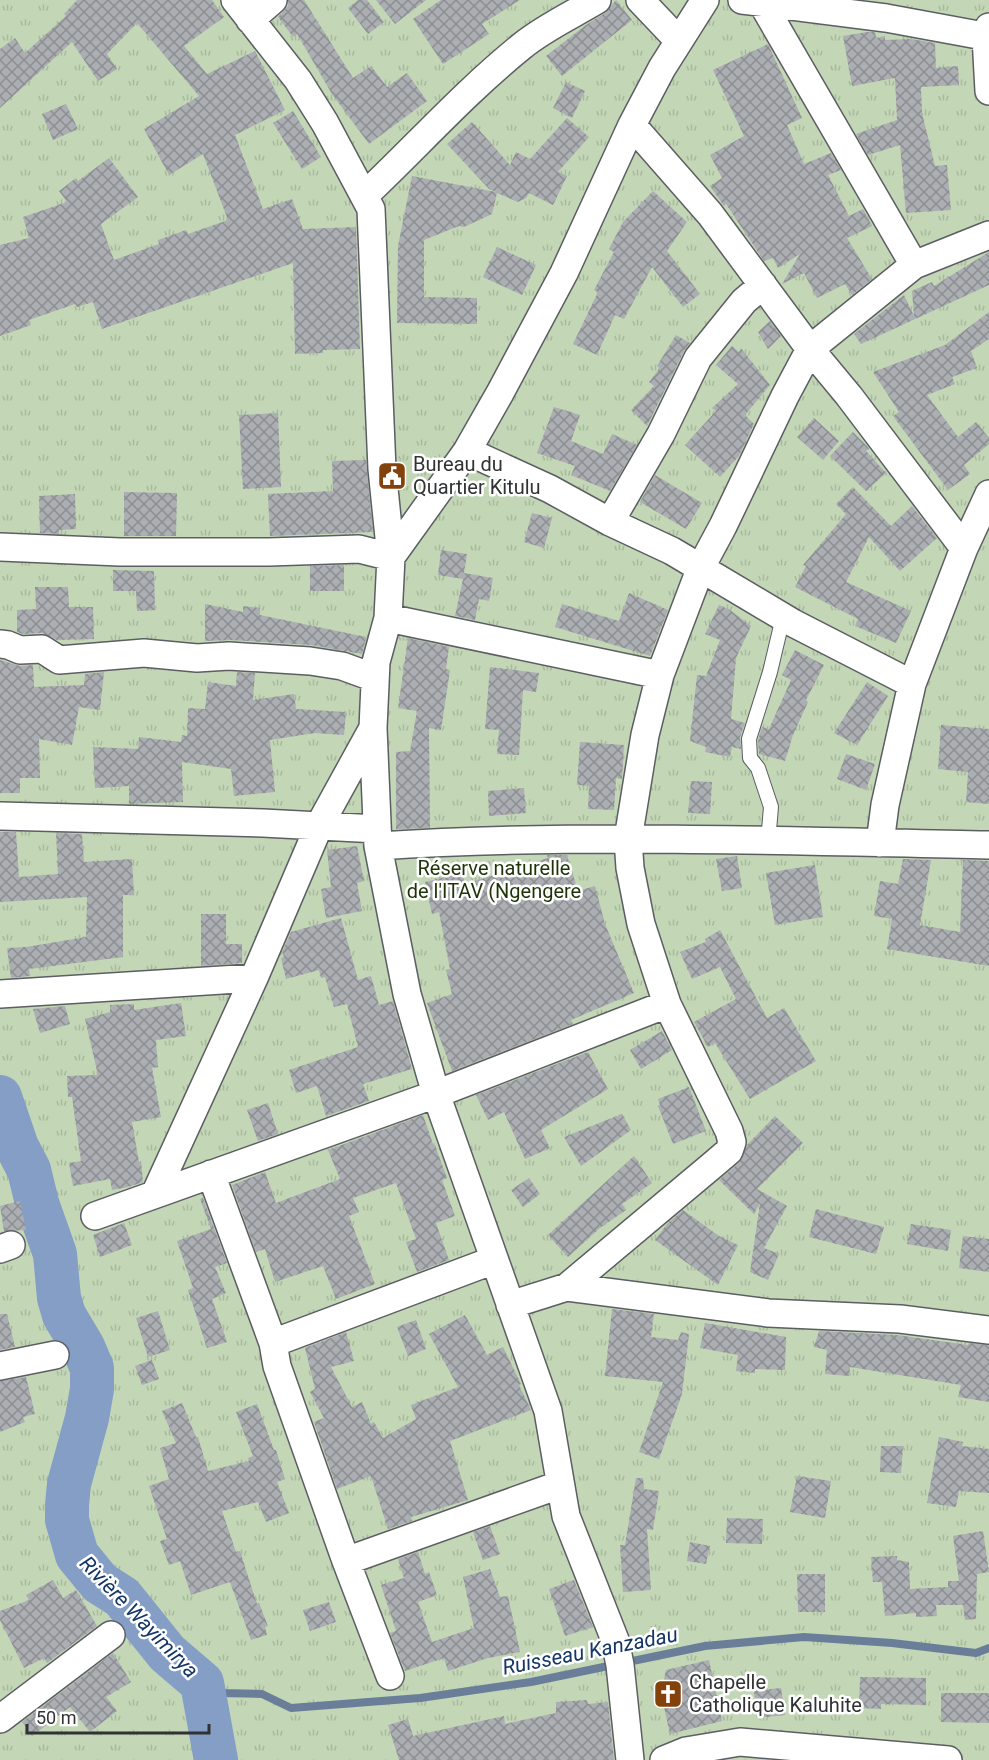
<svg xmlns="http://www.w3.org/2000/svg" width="989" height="1760" font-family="Roboto,sans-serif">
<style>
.park{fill:url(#park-tufts)}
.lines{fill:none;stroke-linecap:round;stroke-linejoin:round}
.stream{stroke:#6b7e99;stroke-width:8}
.river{stroke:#849ec5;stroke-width:44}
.building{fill:url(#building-cross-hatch)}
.service-casing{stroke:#5b5e62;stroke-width:16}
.minor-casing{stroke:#5b5e62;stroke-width:30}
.service{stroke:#fff;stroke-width:14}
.minor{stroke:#fff;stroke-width:27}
.labels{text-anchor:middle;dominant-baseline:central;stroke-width:5;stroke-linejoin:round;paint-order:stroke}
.poi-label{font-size:20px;fill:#303233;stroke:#fff;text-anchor:start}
.park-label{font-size:20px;fill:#1d3506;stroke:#fff}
.water-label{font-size:21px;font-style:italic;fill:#143667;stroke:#fff}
</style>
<defs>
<pattern id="park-tufts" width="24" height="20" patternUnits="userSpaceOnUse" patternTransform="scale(1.5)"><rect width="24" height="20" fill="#c3d7b6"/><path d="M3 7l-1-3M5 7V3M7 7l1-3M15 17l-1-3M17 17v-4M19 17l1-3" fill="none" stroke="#a8b99d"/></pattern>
<pattern id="building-cross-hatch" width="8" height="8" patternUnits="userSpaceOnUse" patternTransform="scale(1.5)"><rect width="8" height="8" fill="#abaeb2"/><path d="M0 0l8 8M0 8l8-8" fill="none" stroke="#8c8e91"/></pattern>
</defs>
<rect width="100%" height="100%" fill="#dee1e6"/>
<path class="park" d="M0 0H989V1760H0Z"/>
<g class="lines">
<path class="stream" d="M202 1683 221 1693 262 1694 291 1708 420 1698 531 1682 705 1646 804 1637 892 1643 976 1653 989 1648"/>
<path class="river" d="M0 1097 17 1147 29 1170 37 1203 55 1254 59 1298 64 1315 83 1347 92 1368V1389L87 1418 69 1484 67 1505V1520L77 1555 100 1583 122 1597 167 1653 202 1683 216 1760"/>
</g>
<path class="building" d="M77 0H212L224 17 184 46 207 74 255 51 285 110 235 135 263 209 292 199 303 229 356 227 360 349 323 350V353L295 354 293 263 102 329 93 302 77 307 75 304 29 320 31 325 0 336V245L29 238 23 217 67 202 59 191 76 178 78 181 109 158 138 197 101 224 114 260 159 244 158 240 186 230 188 234 228 220 203 154 169 175 144 129 199 96 137 23 107 54 117 69 98 81 72 42 0 108V49L15 38 25 53 66 16 64 14Z
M288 0H304L353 78 371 66 387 87 407 73 427 101 369 144 332 94 297 34 293 37 278 17 288 6Z
M358 0H367L384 22 368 34 348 8Z
M376 0H426L395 24Z
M441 0H520L482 24 489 34 443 64 413 19Z
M616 0 632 20 562 76 546 56 586 25 605 13Z
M867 32H875L876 38 885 36V40L911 39 935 43 936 68 958 66 959 85 921 87 922 113 935 166 947 165 951 210 906 213 900 145 868 155 856 134 897 120 895 78 852 86 843 36Z
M768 44 802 118 787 125 804 164 831 153 841 170 828 175 849 216 863 209 872 226 847 238 872 279 852 295 845 284 817 298 804 273 782 284 800 254 778 268 773 258 764 261 726 204 724 206 710 186 722 178 710 155 744 136 713 70Z
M566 82 585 91 572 118 553 108Z
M66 104 78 129 53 140 42 114Z
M293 111 321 157 302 169 273 123Z
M567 118 589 137 558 172 567 176 553 205 529 193 526 198 518 202 497 193 492 214 464 227 459 226 424 240V297L477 298V324L397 323 398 246 412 176 496 192 489 189 447 144 472 122 510 165 516 152 530 159Z
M653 191 687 222 667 251 700 294 683 307 652 267 624 319 615 315 597 355 573 344 598 292 594 290 614 252 609 249 623 222Z
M497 247 536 265 522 295 483 277Z
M989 252V285L861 344 854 334 904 295 914 316 912 291 932 282 934 286Z
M989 312V339L971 351 977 368 952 377 955 384 927 395 958 437 976 422 989 438V444L964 465 970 474 948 490 893 416 899 412 873 372 945 345Z
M770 321 781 336 768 349 758 332Z
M676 335 690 343 684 351 647 426 631 410 654 386 649 382 660 368 657 366Z
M732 346 739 352 741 348 770 385 745 415 754 424 739 456 720 477 685 445 716 411 712 408 738 384 716 365Z
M554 407 580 415 571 441 603 454 612 434 637 445 610 491 571 475 575 466 537 453Z
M278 413 281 487 243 489 239 415Z
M814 418 839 441 823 460 797 437Z
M853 432 868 447 869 449 866 451 886 473 866 491 830 456Z
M366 460 373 532 270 536 268 494 333 491 332 461Z
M655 475 702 503 686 529 640 502Z
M853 487 891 526 912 506 937 538 900 571 869 537 846 582 911 611 896 643 855 626 858 619 795 587 806 566 803 565 846 514 836 504Z
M124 492 177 493 176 536H124Z
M75 494 76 529 59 530V534L40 533 39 496Z
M532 513 552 518 544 548 524 542Z
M441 550 467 554 464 573 493 578 489 601 479 599 475 620 455 616 463 579 438 575Z
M344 565V591H310V566Z
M113 570 154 571 155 610 137 611 136 591H113Z
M35 587H68L69 607H93L94 639 57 640 42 633 23 634 17 632V610L36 609Z
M629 593 668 610 650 656 555 627 562 604 619 621Z
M205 604 243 612V606L260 608V615L366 637V639L362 654 311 645 230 640 205 641Z
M719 605 730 610 751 626 736 658 731 719 745 723 740 737 741 749 732 747 730 757 705 752 706 747 690 741 697 675 706 676 720 640 705 634Z
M408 638 449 647 446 669 450 670 441 730 429 728 430 828 396 829V752L410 751 417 711 398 708Z
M795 650 824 665 806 700 808 702 793 735 785 761 759 754 758 740 762 727 769 729 791 680 782 675Z
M0 660 20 666 33 665 34 687 84 685 85 674 104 672 100 710 79 707 72 745 39 739 40 778H20V793H0Z
M490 667 539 673 536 692 523 690 519 755 497 754 499 730 485 729Z
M237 672 255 673 253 700 294 694 296 709 346 712 344 735 315 733 270 740 275 792 234 796 231 769 182 762 183 802 129 804V786L95 788 93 747 138 749 139 737 181 742 182 735 187 736 188 708 205 709 208 682 236 686Z
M867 682 888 696 857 745 834 733Z
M941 725 989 729V804L966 802 968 772 938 769Z
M580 742 624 745 622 779 616 778 614 810 588 809 589 786 577 785Z
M846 754 875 764 866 790 837 779Z
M691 781 712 782 710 814 688 813Z
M524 788 526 813 489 816 488 791Z
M0 832H16L19 877 58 874 56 833 82 834 84 862 132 859 134 895H123V957L29 969 30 976 11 978 7 948 26 947 86 937 87 897 0 902Z
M357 846 364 881 357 883 362 911 326 918 321 889 331 887 327 850Z
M547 855H567L578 891 595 886 605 924 634 993 571 1020 573 1024 452 1071 427 1003 452 994 446 970 450 969 439 912 432 914 425 882 462 873 465 884 548 858Z
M737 856 742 888 722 891 716 859Z
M903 859 931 860 920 925 960 932 963 860 989 861V966L887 949 892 919 874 916 880 881 898 884Z
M815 865 823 917 775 925 766 873Z
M201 914H226V944H242V963L201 966Z
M341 918 358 980 371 976 379 1005 393 1001 412 1069 363 1084 369 1101 326 1116 317 1086 296 1093 289 1070 358 1047 347 1004 334 1007 325 977 321 978 319 970 286 979 281 958 284 957 282 952 291 932Z
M720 930 767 1018 784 1008 816 1061 750 1099 715 1043 708 1047 694 1022 736 999 720 967 692 979 680 952 706 942 705 939Z
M181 1003 186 1036 156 1040 158 1067 152 1068 161 1117 132 1122 139 1162 141 1161 143 1182 128 1187 112 1190 110 1179 73 1186 69 1163 81 1161 72 1097H68L67 1076 98 1075 85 1019 110 1012V1005L134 1004V1010Z
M65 1006 70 1024 40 1033 33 1009Z
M662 1031 672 1050 641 1069 630 1050Z
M588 1052 608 1089 541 1130 550 1148 525 1159 504 1112 488 1120 476 1095Z
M689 1087 706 1131 673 1144 658 1106 660 1105 658 1099Z
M268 1103 278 1134 258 1141 247 1110Z
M622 1114 631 1130 581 1166 564 1137Z
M423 1115 433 1144 434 1143 447 1178 442 1180 455 1216 436 1223 449 1260 417 1272 406 1242 416 1239 396 1183 353 1198 359 1212 349 1216 375 1284 336 1299 323 1266 275 1282 265 1249 256 1252 232 1185 265 1172 276 1203 340 1179 328 1150Z
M775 1116 803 1143 757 1189 787 1206 764 1248 779 1254 768 1280 750 1272 760 1203 754 1214 719 1180 739 1163 747 1145Z
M634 1156 652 1183 622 1204 626 1210 600 1228 568 1257 548 1235Z
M529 1178 540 1194 523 1207 511 1190Z
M203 1198 227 1263 215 1267 226 1293 212 1299 227 1342 207 1348 188 1290 193 1288 177 1241 211 1229 200 1199Z
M20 1201 26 1230 4 1231 0 1206Z
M816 1209 884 1227 876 1254 809 1237Z
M683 1210 719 1236 738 1245 718 1285 655 1240 667 1224Z
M124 1223 132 1245 100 1257 93 1235Z
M911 1224 951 1230 948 1251 907 1244Z
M963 1236 989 1239V1272L959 1268Z
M612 1309 654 1314 651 1337 678 1340 681 1332 689 1334 682 1394 659 1459 639 1452 663 1382 605 1376Z
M158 1311 170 1350 148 1357 136 1318Z
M0 1314H7L15 1347 0 1350Z
M465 1315 487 1355 503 1347 521 1384 519 1385 531 1410 450 1441 468 1500 411 1517 412 1521 388 1529 371 1476 337 1489 314 1422 324 1418 310 1392 315 1389 305 1348 346 1332 354 1361 331 1367 352 1407 362 1402 371 1424 374 1422 383 1438 416 1419 411 1405 458 1387 429 1334Z
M416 1320 426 1349 408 1356 397 1327Z
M705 1323 786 1337 785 1370 755 1369V1373L736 1371 738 1355 700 1348Z
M819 1331 897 1335 968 1345 969 1343 989 1345V1402L958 1397 961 1385 850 1367 849 1376 825 1374 827 1350 814 1347Z
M152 1360 159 1379 142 1385 135 1366Z
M26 1377 35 1414 23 1417 25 1422 0 1432V1381Z
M182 1403 196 1437H198L208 1471 249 1461 248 1458 253 1456 236 1412 257 1404 274 1450H276L285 1479 277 1482 289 1513 266 1522 258 1502 222 1511 236 1552 240 1551 257 1604 259 1603 268 1626 265 1627 267 1635 251 1640 230 1582 191 1595 180 1561 169 1565 160 1541 167 1539 149 1486 169 1479 160 1448 176 1443 162 1411Z
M939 1437 963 1442 962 1446 989 1449V1493L959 1491 956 1507 927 1503Z
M881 1446H903L901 1473 880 1472Z
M797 1476 831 1481 825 1518 790 1512Z
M636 1478H643L644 1489 659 1491 653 1530 647 1529 651 1590 623 1592 620 1545H625Z
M727 1518 763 1519 762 1544 726 1543Z
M490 1526 500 1554 483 1560 473 1532Z
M983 1531 989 1572 977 1574 976 1619 965 1620 963 1605H936L937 1616 916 1617V1613L885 1616 882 1582H873L871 1557 897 1556V1560L909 1562 910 1589 948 1587V1581H959L953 1536Z
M690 1542 710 1546 706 1564 687 1561Z
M418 1552 425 1574 429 1572 437 1595 418 1602 432 1642 474 1628 463 1577 490 1569 500 1597 508 1596 520 1652 488 1658 448 1671 444 1658 405 1671 390 1633 396 1631 381 1585 404 1578 398 1559Z
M797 1574H825V1612H798Z
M53 1580 63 1598 76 1590 97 1626 47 1663 44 1658 24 1668 0 1620V1611L29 1600 26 1595Z
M574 1580 593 1627 565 1636 549 1589Z
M329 1602 336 1622 310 1631 303 1610Z
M113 1653 131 1682 106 1697 117 1711 90 1732 70 1707 32 1736 22 1722Z
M709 1660 722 1721 670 1734 661 1694 666 1670Z
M860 1677 926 1678V1705L881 1704V1709L859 1708Z
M781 1688 785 1715 757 1718 754 1691Z
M941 1693H989V1723L941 1722Z
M587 1700 588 1704 608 1702 614 1760H399L388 1725 408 1719 413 1736 504 1716 505 1724 556 1713V1702Z"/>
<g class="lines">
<g class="service-casing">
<path id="service" d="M768 842 771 807 758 768 750 758 749 739 770 672 783 617"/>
</g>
<g class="minor-casing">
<path id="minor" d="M235 0 298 80 325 123 371 209 382 469 391 557 388 618 376 662 373 728 378 846 407 994 436 1094 548 1411 566 1516 615 1640 620 1665 630 1760
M640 0 679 41
M742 0 886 18 989 37
M762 3 914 265
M250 20 273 0
M989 27 986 37 989 91
M632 125 710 214 810 349 849 396 964 548
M364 196C417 146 465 92 522 46 544 28 572 15 597 0
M467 451 550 489 610 522 672 551 793 623 912 684
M610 522 661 434 698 358 744 301 763 285
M0 547 120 552H269L359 549 391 557
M391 557 467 451 500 393 564 273 632 125 662 68 705 0
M388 618 660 675
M0 644 8 645 20 650 42 649 59 660 144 653 197 658 229 656 310 661 342 666 375 678
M0 816 263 823 377 829
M880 843 885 805 912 684 964 548 989 494
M378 846C581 833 785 841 989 845
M0 994 254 978
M211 1174 273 1343 277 1366 346 1561 390 1676
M155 1194 254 978 319 826 373 728
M95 1216 436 1094 667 1004
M0 1249 11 1245
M567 1287 715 1163 729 1151 732 1142 729 1131 667 1004 641 924 630 868 628 839 645 735 660 675 701 567 723 526 785 396 810 349 914 265 989 235
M510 1305 567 1287 768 1313 900 1319 989 1330
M273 1343 494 1260
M0 1366 55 1355
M346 1561 559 1485
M0 1719 111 1635
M664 1760 686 1751 740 1742 948 1760"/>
</g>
<use href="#service" class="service"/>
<use href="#minor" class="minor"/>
</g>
<defs>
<g id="civic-square" transform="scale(1.5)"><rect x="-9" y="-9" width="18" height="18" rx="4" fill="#83410c" stroke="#fff"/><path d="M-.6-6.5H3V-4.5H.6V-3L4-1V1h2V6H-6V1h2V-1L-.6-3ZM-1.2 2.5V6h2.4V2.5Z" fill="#fff"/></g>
<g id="church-square" transform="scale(1.5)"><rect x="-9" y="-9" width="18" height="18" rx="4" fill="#83410c" stroke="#fff"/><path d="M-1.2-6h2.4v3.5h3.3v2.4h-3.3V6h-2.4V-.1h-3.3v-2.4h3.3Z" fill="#fff"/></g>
</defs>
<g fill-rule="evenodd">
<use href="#civic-square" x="392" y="476"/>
<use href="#church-square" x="668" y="1694"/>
</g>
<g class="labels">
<g class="poi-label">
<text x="413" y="464">Bureau du<tspan x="413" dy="23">Quartier Kitulu</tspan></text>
<text x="689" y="1682">Chapelle<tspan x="689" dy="23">Catholique Kaluhite</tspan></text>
</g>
<g class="park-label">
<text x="494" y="868">Réserve naturelle<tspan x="494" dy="23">de l'ITAV (Ngengere</tspan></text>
</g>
<g class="water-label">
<text transform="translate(139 1617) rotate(46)">Rivière Wayimirya</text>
<text transform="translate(590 1651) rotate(-11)">Ruisseau Kanzadau</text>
</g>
</g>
<path d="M27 1724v9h182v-9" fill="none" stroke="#303233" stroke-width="3"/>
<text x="36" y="1724" font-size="18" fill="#303233" stroke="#ffffff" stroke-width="4.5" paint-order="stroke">50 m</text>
</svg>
